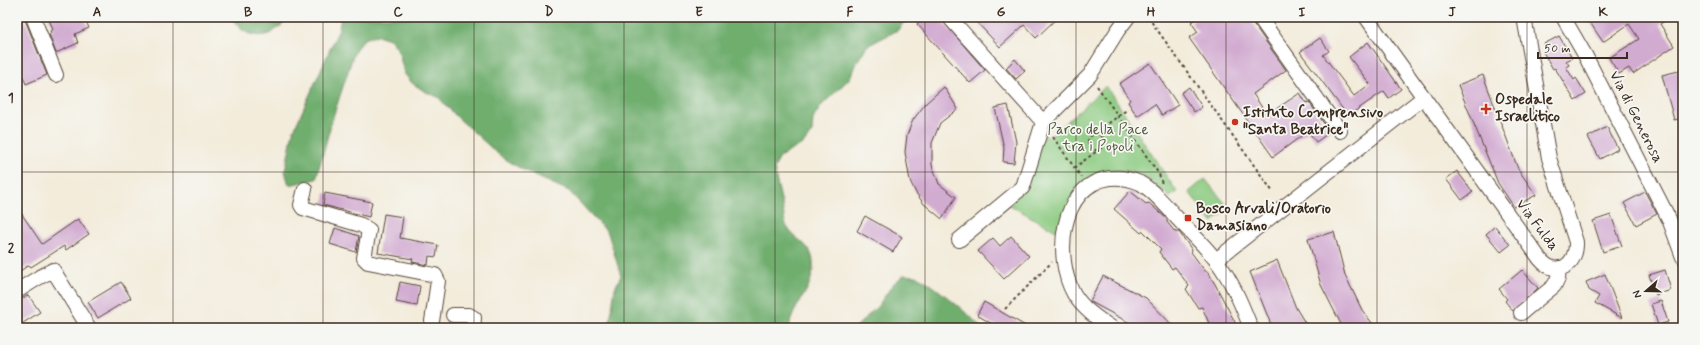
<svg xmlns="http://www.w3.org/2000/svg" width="1700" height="345" font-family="Mynerve,sans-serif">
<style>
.green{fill:#8bca80;stroke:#637a4f}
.forest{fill:#70ae6e;stroke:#566c46}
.building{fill:#d2abd1}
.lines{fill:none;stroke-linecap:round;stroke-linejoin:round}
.minor-casing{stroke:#57473a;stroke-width:16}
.path{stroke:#57473a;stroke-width:2;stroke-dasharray:3 3;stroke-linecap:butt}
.minor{stroke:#fff;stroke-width:14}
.grid{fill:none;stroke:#3b2a1e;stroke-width:1;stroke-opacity:0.55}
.poi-dot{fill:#c8321e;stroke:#f6f6f2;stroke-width:1.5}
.labels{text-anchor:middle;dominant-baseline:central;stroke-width:3.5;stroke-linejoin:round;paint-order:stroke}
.poi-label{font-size:15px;font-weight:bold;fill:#3b2a1e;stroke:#f6f6f2;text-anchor:start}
.street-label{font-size:15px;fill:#3b2a1e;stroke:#f6f6f2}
.park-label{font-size:15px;fill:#535a3b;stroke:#f6f6f2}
.neatline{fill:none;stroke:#3b2a1e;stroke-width:1.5}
.grid-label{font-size:13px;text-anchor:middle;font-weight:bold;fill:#3b2a1e}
</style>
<rect width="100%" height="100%" fill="#f6f6f2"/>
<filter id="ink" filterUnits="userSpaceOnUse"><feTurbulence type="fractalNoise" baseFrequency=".025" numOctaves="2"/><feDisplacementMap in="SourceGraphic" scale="8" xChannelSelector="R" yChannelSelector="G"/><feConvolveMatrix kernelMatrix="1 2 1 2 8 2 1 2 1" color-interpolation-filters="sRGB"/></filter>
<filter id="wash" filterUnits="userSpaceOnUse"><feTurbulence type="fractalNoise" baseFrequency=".012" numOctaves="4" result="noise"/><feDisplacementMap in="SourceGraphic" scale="16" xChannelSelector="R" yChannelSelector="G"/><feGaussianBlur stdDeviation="0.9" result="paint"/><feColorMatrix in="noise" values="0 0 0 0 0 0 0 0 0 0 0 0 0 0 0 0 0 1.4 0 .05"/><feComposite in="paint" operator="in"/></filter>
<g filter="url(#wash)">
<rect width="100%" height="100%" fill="#f3ecdb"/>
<path class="green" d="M1106 86 1177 192 1170 197 1144 176 1133 171H1108L1095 175 1084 183 1056 231 1010 205 1045 134 1049 138Z
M1205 179 1229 208 1212 222 1189 192Z"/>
<path class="forest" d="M232 17H291C285 22 278 29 271 33 256 40 238 32 232 17Z
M341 17H908L898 30 867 46 855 65 850 78 821 106 813 119 812 132 804 143 781 156 774 168C776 182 781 196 783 210 784 215 784 221 786 225 796 244 815 242 813 269 811 293 792 306 789 328H609L615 288 621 276 608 233 569 191 533 175 509 162 498 154 456 116 438 97 424 91 412 83 404 73 398 49 390 39 377 35 364 39 355 50 333 117 316 179 289 185 285 171 293 132 339 29Z
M904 275C907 276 912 275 916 276 929 280 972 317 982 328H855L878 306 893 284Z"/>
<g id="blocks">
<path class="building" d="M17 17H24L47 75 26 84 17 62Z
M48 17H84L89 28 75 34 78 43 56 53 49 34 51 33 50 31 53 29Z
M924 17H939L985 70 970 83 917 24Z
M972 17H1058L1036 38 1024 25 1000 47Z
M1199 17H1251L1252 22 1286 70 1253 94 1267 115 1300 93 1306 103 1309 102 1330 132 1316 142 1308 131 1273 157 1189 38 1198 32 1191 22Z
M1595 17H1670L1660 24 1674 46 1633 74 1629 68 1619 74 1609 58 1639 39 1629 24 1603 42 1589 21Z
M1559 36 1572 58 1566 61 1569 65 1566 67 1574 80 1576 78 1586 94 1575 101 1555 68 1553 69 1543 52 1547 49 1544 44Z
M1320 38 1329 51 1323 55 1354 96 1370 84 1349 57 1368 42 1401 89 1389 98 1384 91 1348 116 1300 52Z
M1015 59 1025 71 1016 79 1006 68Z
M1150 63 1178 105 1162 115 1155 104 1137 116 1128 102 1130 100 1119 84Z
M1683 70V118L1674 120 1662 75Z
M1483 75 1518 169 1536 195 1514 207 1498 183 1458 85Z
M944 87 958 109 940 123 932 143V165L939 184 956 197 942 219 924 204 916 193 910 181 905 152 907 135 913 120 926 103Z
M1189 87 1202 107 1194 112 1181 93Z
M1008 105 1016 142 1014 163 1003 162 1004 148 995 108Z
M1607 127 1618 149 1600 159 1588 137Z
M1457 171 1473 192 1462 200 1446 179Z
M1130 191 1146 204 1149 203 1167 219V222L1175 232H1179L1192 250 1191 252 1205 271H1207L1215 284 1238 328H1211L1202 307 1198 308 1186 289 1189 286 1175 267 1172 269 1159 252 1161 249 1143 231 1141 233 1114 209Z
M1645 192 1657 214 1636 225 1624 203Z
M325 193 372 202 369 217 323 205Z
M17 207 42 244 78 219 89 234 66 250 64 246 31 267 29 265 17 273Z
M384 214 403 217 400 238 438 245 436 257 429 256 428 265 412 262 413 259 378 253Z
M1611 215 1622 246 1603 252 1593 221Z
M865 216 902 237 893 252 857 231Z
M1495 226 1510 245 1501 252 1486 234Z
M335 228 359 236 356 252 330 244Z
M1334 232 1345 275 1362 310 1376 328H1343L1321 285 1308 239Z
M1011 236 1029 256 1004 279 978 251 993 238 1000 246Z
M1277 260 1296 308 1308 328H1274L1270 322 1250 272Z
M1522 270 1538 288 1513 311 1505 301 1507 299 1499 289Z
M1665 270 1671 290 1656 295 1649 275Z
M1605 274 1622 318 1595 303 1599 296 1589 290 1586 282Z
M1103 276 1146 298 1175 328H1139L1091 302 1090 301Z
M121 282 131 298 98 318 88 302Z
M400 282 420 286 417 306 396 302Z
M28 295 40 312 17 327V302Z
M1661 301 1668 322 1658 325 1651 304Z
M984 302 1029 328H999L977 315Z"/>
</g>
</g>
<g filter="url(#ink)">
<use href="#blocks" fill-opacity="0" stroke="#57473a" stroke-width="1"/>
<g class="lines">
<g class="minor-casing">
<path id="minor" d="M33 17 56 75
M949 17 1043 122
M1259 17 1340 131
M1366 17 1540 259C1557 279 1577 265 1576 242L1549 158 1524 17
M1563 17 1585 55 1669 219 1683 257
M305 189 301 205 303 208 361 225 369 230 364 258 368 262 435 275 438 281 431 328
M959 240 1023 187 1043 122 1090 75 1118 30 1128 17
M1216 260 1424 97
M17 291 38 278 53 270 89 328
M1521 313 1554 286 1558 278 1559 268
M453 315H469L474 318 473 328
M1112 328C1098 319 1083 309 1074 294 1054 259 1059 185 1110 178 1120 177 1131 179 1140 183 1154 191 1166 206 1177 218 1193 235 1211 251 1223 270 1235 288 1243 308 1251 328"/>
</g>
<path class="path" d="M1148 17 1273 192
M1097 86 1159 174 1162 184
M1088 142a8 8 0 1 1 16 0a8 8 0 1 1-16 0Z
M1094 134 1128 109
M1053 137 1081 177
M1074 168 1097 151
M1005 309 1052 262"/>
<use href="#minor" class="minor"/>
</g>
</g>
<path class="grid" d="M173 17V328M323 17V328M474 17V328M624 17V328M775 17V328M925 17V328M1076 17V328M1226 17V328M1377 17V328M1527 17V328M17 172H1683"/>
<g class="poi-dot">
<path d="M1484 103h4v4h4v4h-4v4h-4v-4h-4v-4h4z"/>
<circle cx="1235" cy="122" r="4"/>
<rect x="1184" y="214" width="8" height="8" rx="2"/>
</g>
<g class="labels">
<g class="poi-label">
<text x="1495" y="100">Ospedale<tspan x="1495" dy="17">Israelitico</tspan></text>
<text x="1243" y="113">Istituto Comprensivo<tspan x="1243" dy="17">"Santa Beatrice"</tspan></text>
<text x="1196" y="209">Bosco Arvali/Oratorio<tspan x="1196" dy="17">Damasiano</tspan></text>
</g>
<g class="street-label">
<text transform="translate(1636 117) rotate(63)">Via di Generosa</text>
<text transform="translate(1537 225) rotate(53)">Via Fulda</text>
</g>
<g class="park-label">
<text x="1098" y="130">Parco della Pace<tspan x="1098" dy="17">tra i Popoli</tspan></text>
</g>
</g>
<rect width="1700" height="345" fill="none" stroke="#f6f6f2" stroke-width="44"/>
<g transform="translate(1646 291) rotate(250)" stroke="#f6f6f2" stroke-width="3" paint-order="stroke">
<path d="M0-3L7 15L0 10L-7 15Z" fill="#3b2a1e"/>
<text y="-6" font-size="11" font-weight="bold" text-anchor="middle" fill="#3b2a1e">N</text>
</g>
<path d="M1538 52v6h89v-6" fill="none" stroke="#3b2a1e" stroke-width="2"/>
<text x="1544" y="52" font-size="12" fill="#3b2a1e" stroke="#f6f6f2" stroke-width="3" paint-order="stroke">50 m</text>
<rect x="22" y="22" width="1656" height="301" class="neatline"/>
<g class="grid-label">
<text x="97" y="16">A</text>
<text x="248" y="16">B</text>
<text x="398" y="16">C</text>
<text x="549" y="16">D</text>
<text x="699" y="16">E</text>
<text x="850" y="16">F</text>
<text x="1001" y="16">G</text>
<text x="1151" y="16">H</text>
<text x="1302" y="16">I</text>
<text x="1452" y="16">J</text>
<text x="1603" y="16">K</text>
<text x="11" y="102">1</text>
<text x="11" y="252">2</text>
</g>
</svg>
